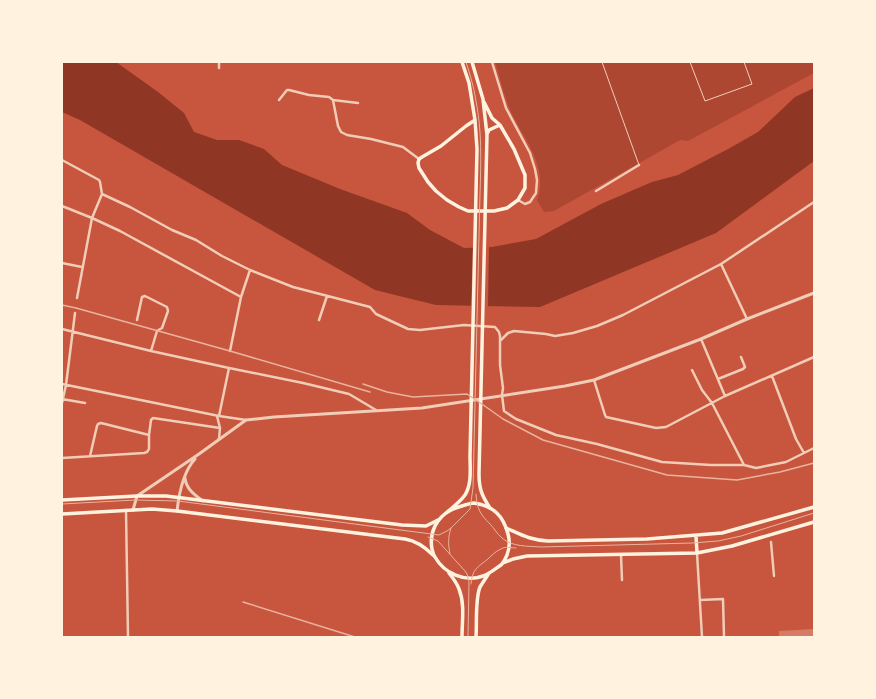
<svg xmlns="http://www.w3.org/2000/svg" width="876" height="699" font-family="'Roboto Condensed',sans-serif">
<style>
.green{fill:#ae4732}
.water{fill:#8f3625}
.pier{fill:#c8553d}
.building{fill:#d67c66}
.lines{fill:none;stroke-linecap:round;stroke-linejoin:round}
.service{stroke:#f1ccb7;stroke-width:1}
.minor{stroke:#f1ccb7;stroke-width:2.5}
.tertiary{stroke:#f1ccb7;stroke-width:3}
.secondary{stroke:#fff3e0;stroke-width:3.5}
.primary{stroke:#fff3e0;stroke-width:3.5}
.tram{stroke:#e9b49f;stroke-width:1}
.rail{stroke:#e9b49f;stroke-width:1.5}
</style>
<rect width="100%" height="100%" fill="#c8553d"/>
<path class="green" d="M495 62H814V73L688 141 680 140 554 211 544 212 537 200C549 167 524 139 511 112 504 96 500 78 495 62Z"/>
<path class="water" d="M62 62H116L158 92 184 113 194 132 217 140H239L264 149 282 165 340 189 407 213 430 230 464 248 492 247 536 239 601 204 652 182 678 175 730 148 758 132 795 97 814 88V161L716 233 540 307 436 305 375 290 80 120 62 112Z"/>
<path class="pier" d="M489 245 488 308H471L473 246Z"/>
<path class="building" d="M814 629V637H779V631Z"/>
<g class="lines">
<path class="service" d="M602 62 639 165
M690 62 705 101 752 84 744 62"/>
<path class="minor" d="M219 62V68
M492 62 506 108 530 153 535 169 537 180 536 193 530 202 525 204 518 200
M279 100 287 90H289L309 95 329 97 333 100 338 126 341 132 347 135 371 139 403 147 419 159
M333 100 358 103
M62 160 99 180 100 182 102 194
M596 191 639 165
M102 194 130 207 172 230 196 240 222 256 250 270 293 287 370 307 376 314 408 329 420 330 464 325 495 327 499 332 500 336V365L503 388 502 395 504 411 516 419 556 435 597 444 662 462 711 465H744L756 468 786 462 814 448
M62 206 92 218 120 231 241 297
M62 263 82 267
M721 264 814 202
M77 298 92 218 102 194
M137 320 142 297 145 296 167 307 168 311 162 328 157 331 151 351
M319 320 327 296
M62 329 151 351 229 368 303 383 349 394 376 410
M701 339 725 396
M501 340 508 333 514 331 546 334 555 336 573 333 597 326 623 315 721 264 747 319
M230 351 241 297 250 270
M692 370 702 390 712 403 744 465
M772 376 796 439 804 453
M718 379 743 369 745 367 741 357
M594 380 605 415 606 417 656 428 666 427 725 396 814 357
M62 384 219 416 246 420
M62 399 85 403
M62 403 66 385 75 313
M217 416 220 428 219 439
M219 416 229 368
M149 435 151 420 153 418 220 428
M62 458 144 453 147 452 149 449V435L101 423 98 424 97 426 90 456
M126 510 128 637
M771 542 774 576
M697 553 702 637
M621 555 622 580
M700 600 723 599 724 637"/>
<path class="tertiary" d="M185 478C186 489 195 495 203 501
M133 510 137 496 199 454 246 420 274 417 422 408 565 386 594 380 701 339 747 319 814 293
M177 511C179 493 183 472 195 459"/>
<path class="secondary" d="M62 500 137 496H166L402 525 426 526 438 520
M62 514 152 509 177 511 405 539C417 541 425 547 433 555
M506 528C522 535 530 540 548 541L647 539 722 533 814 507
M696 536 697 553
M503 563 513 559 527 556 697 553 732 546 814 522"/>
<path class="primary" d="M472 62 483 99 487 135 479 474C479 489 482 496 490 508
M475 120 466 126 441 146 422 157 419 159 418 163 419 168 428 182 436 191 447 200 459 207 468 211H494L507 208 518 200 525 188V175L514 149 500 125 492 118 484 102
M487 134 489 130 500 125
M474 503C493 506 503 515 508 534 510 541 510 547 507 555 505 559 504 562 501 565 495 569 489 574 483 576 465 583 444 573 435 557 433 555 433 552 432 549 429 533 436 518 451 510 459 507 465 504 474 503Z
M446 513C453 507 460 502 465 495 472 484 470 468 470 456L477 149 475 120 469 83 462 62
M449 573C453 578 457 583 459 589 465 604 462 621 462 637
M476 637C477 623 475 599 480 587 483 582 486 578 489 573"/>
<path class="tram" d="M476 494C477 509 480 514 490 524 494 528 497 534 502 538 512 547 528 546 541 547L692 543 718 541 741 536 814 513
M62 504 135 500 178 501 439 535 447 531 451 528 470 509 473 488 480 193C481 162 482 131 476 101 474 87 470 75 466 62
M428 537 438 541 465 571 467 574 469 582 468 637
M450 554C448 544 448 537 451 528
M471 584C472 569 478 567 488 559 492 555 496 551 501 549 505 546 511 548 516 548"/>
<path class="rail" d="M62 305 76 308 230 351 370 392
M363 384 387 392 413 397 467 394 489 409 503 419 543 440 667 475 737 480 780 472 814 463
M243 602 355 637"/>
</g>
<rect width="876" height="699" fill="none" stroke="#fff3e0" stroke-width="126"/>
</svg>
